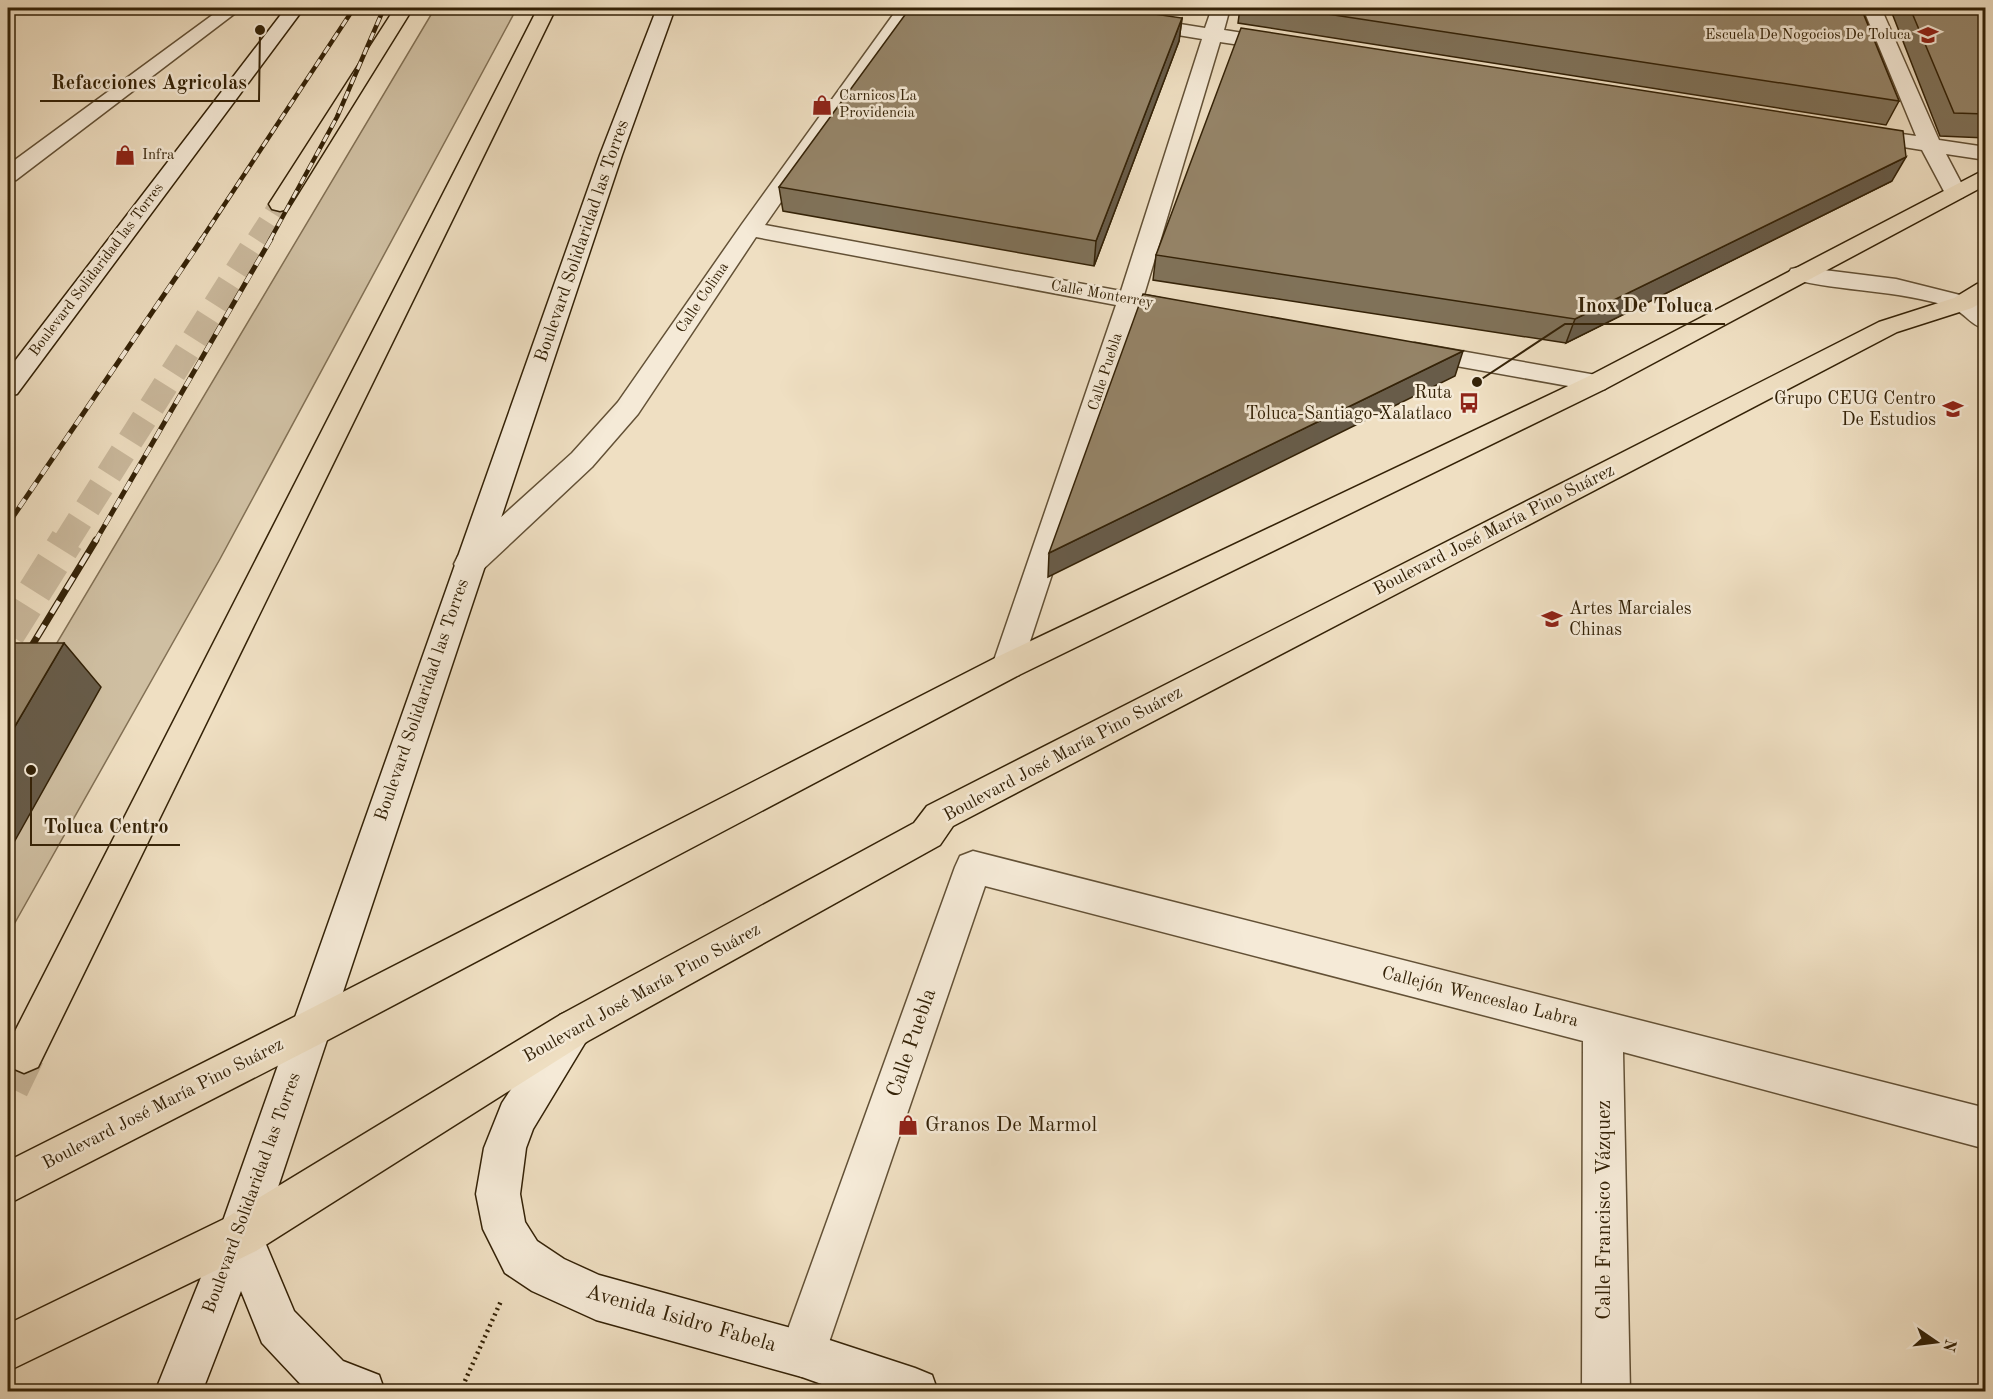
<svg xmlns="http://www.w3.org/2000/svg" width="1993" height="1399" font-family="'Old Standard TT',serif">
<style>
.green{fill:#cfbfa2;stroke:#827054;stroke-width:1.5}
.lines{fill:none;stroke-linecap:round;stroke-linejoin:round}
.trunk-tunnel-far3{stroke:#cab99d;stroke-width:21;stroke-dasharray:21 10;stroke-linecap:butt}
.trunk-tunnel-far2{stroke:#cab99d;stroke-width:26;stroke-dasharray:26 14;stroke-linecap:butt}
.trunk-tunnel-far1{stroke:#cab99d;stroke-width:34;stroke-dasharray:34 16;stroke-linecap:butt}
.trunk-tunnel{stroke:#cab99d;stroke-width:42;stroke-dasharray:42 21;stroke-linecap:butt}
.minor-casing{stroke:#635136;stroke-width:3}
.secondary-casing{stroke:#342207;stroke-width:3}
.trunk-casing{stroke:#342207;stroke-width:3}
.path{stroke:#342207;stroke-width:4.5;stroke-dasharray:2 4;stroke-linecap:butt}
.minor{fill:#f5ead7;fill-rule:evenodd}
.secondary{fill:#f5ead7;fill-rule:evenodd}
.trunk{fill:#efdfc2;fill-rule:evenodd}
.rail-far2-casing{stroke:#342207;stroke-width:4.5}
.rail-far1-casing{stroke:#342207;stroke-width:5}
.rail-casing{stroke:#342207;stroke-width:7}
.rail-far2{stroke:#f5ead7;stroke-width:3;stroke-dasharray:8;stroke-linecap:butt}
.rail-far1{stroke:#f5ead7;stroke-width:4;stroke-dasharray:10;stroke-linecap:butt}
.rail{stroke:#f5ead7;stroke-width:4.5;stroke-dasharray:14;stroke-linecap:butt}
.wall{fill:#807259;stroke:#342207;stroke-width:1.5}
.shaded-wall{fill:#685c49;stroke:#342207;stroke-width:1.5}
.building{fill:#958468;stroke:#342207;stroke-width:1.5}
.labels{text-anchor:middle;dominant-baseline:central;stroke-width:5;stroke-linejoin:round;paint-order:stroke}
.far-poi-label{font-size:15px;fill:#342207;stroke:#f5ead7;text-anchor:start}
.far-street-label{font-size:15px;fill:#342207;stroke:#f5ead7}
.street-label{font-size:18px;fill:#342207;stroke:#f5ead7}
.poi-label{font-size:18px;fill:#342207;stroke:#f5ead7;text-anchor:end}
.near-street-label{font-size:21px;fill:#342207;stroke:#f5ead7}
.near-poi-label{font-size:21px;fill:#342207;stroke:#f5ead7;text-anchor:start}
.leader{fill:none;stroke:#342207;stroke-width:2}
.callout-dot{fill:#342207;stroke:#f5ead7;stroke-width:2}
.callout-label{font-size:20px;text-anchor:middle;font-weight:bold;fill:#342207;stroke:#f5ead7;stroke-width:5;stroke-linejoin:round;paint-order:stroke}
</style>
<rect width="100%" height="100%" fill="#efdfc2"/>
<filter id="stains"><feTurbulence type="fractalNoise" baseFrequency=".00333" numOctaves="4"/><feColorMatrix values="0 0 0 0 .2 0 0 0 0 .09 0 0 0 0 .02 0 0 0 .5 -.17"/></filter>
<radialGradient id="worn" r=".72"><stop offset=".6" stop-color="#630" stop-opacity="0"/><stop offset="1" stop-color="#630" stop-opacity=".3"/></radialGradient>
<path class="green" d="M435 8H517L220 559 8 935V725Z"/>
<g class="lines">
<path class="trunk-tunnel-far3" d="M257 240 280 204"/>
<path class="trunk-tunnel-far2" d="M66 542 258 239"/>
<path class="trunk-tunnel-far1" d="M8 634 67 540"/>
<path class="trunk-tunnel" d="M8 1087 24 1054"/>
<g class="minor-casing">
<path id="minor" d="M222 8H242L16 180 8 182V165Z
M898 8H916L765 225 1121 291 1202 39 1129 27 1126 23 1129 19 1136 17 1205 28 1212 8H1230L1224 30 1281 39 1288 41 1291 45 1288 49 1281 51 1220 42 1144 295 1193 305 1197 310 1193 315 1184 318 1139 309 1019 675 1008 678 997 675 992 666 1116 305 756 237 638 414 592 467 480 572 469 575 458 572 454 564 458 556 572 453 618 402 742 224Z
M1863 8H1881L1939 140 1986 147V160L1946 154 1966 192 1963 197 1955 199 1947 197 1922 150 1860 140 1852 139 1849 134 1852 129 1860 128 1916 136Z
M1800 267 1896 279 1972 298 1986 309V329C1971 326 1964 312 1951 307 1899 290 1844 292 1791 279L1788 274 1791 269Z
M1415 343 1596 375 1605 377 1609 383 1605 389 1596 391 1406 357 1402 351 1406 345Z
M973 851 1986 1108V1149L1623 1052 1630 1392H1582L1583 1041 985 886 825 1354 818 1370 802 1377 786 1370 779 1354 955 867 960 856Z"/>
</g>
<g class="secondary-casing">
<path id="secondary" d="M286 8H304L17 394 8 396V370Z
M657 8H675L622 155 262 1235 294 1311 343 1361 379 1375 385 1392H308L262 1343 241 1291 202 1392H155L218 1235 600 155Z
M574 1009 588 1015 594 1028 533 1129 526 1148 520 1194 525 1222 537 1241 564 1259 599 1275 802 1331 915 1368 932 1375 938 1392H844L802 1377 596 1320 532 1291 505 1273 483 1229 476 1194 484 1148 502 1103 560 1015Z"/>
</g>
<g class="trunk-casing">
<path id="trunk" d="M395 8H413L288 209 280 211 272 209 269 204Z
M538 8H556L38 1067 24 1073 10 1067 8 1046 10 1041Z
M1986 169V185L1605 389 1019 675 324 1042 8 1204V1161L296 1016 997 657 1587 377Z
M1986 282V300L1972 308 1897 332 953 826 940 845 588 1041 256 1251 8 1371V1324L224 1219 560 1015 914 823 927 806 1879 322 1954 298 1977 284Z"/>
</g>
<path class="path" d="M460 1392 501 1301"/>
<use href="#minor" class="minor"/>
<use href="#secondary" class="secondary"/>
<use href="#trunk" class="trunk"/>
<g class="rail-far2-casing">
<path id="rail-far2" d="M201 240 354 8
M270 240 337 117 384 8"/>
</g>
<g class="rail-far1-casing">
<path id="rail-far1" d="M8 524 202 239
M95 542 271 239"/>
</g>
<g class="rail-casing">
<path id="rail" d="M8 685 96 540"/>
</g>
<use href="#rail-far2" class="rail-far2"/>
<use href="#rail-far1" class="rail-far1"/>
<use href="#rail" class="rail"/>
</g>
<path class="wall" d="M1240 8H1861L1899 101 1886 125 1238 23Z
M1890 8H1986V138L1940 136Z
M1182 18 1179 41 1094 266 783 211 779 187Z
M1892 181 1566 343 1153 280 1156 255Z"/>
<path class="shaded-wall" d="M1182 18 1179 41 1094 266 1096 241Z
M1906 157 1892 181 1566 343 1575 319Z
M1463 351 1455 376 1048 577 1049 553Z
M64 643 101 687 8 853V738Z"/>
<path class="building" d="M910 8H1113L1182 18 1096 241 779 187Z
M1288 8H1861L1899 101Z
M1910 8H1986V114L1954 113Z
M1241 28 1903 131 1906 157 1575 319 1156 255Z
M1143 294 1463 351 1049 553Z
M8 643H64L8 738Z"/>
<defs>
<g id="university-bare" transform="scale(1.62)"><path d="M0-5L7-2L0 1L-7-2ZM-4 1L0 2.5L4 1V4Q0 6-4 4Z" fill="#8f2418" stroke="#f5ead7" stroke-width="2.5" paint-order="stroke"/></g>
<g id="shop-bare" transform="scale(1.62)"><path d="M-5-2.5h2.3a2.7 3.5 0 0 1 5.4 0H5L5.5 6h-11ZM-1.5-2.5h3a1.5 2.3 0 0 0-3 0Z" fill="#8f2418" stroke="#f5ead7" stroke-width="2.5" paint-order="stroke"/></g>
<g id="bus-bare" transform="scale(1.62)"><path d="M-5-6H5V4H4V6H2V4H-2V6H-4V4H-5ZM-3.5-4V0h7V-4ZM-3.5 1.2v1.5H-2V1.2ZM2 1.2v1.5H3.5V1.2Z" fill="#8f2418" stroke="#f5ead7" stroke-width="2.5" paint-order="stroke"/></g>
<g id="school-bare" transform="scale(1.62)"><path d="M0-5L7-2L0 1L-7-2ZM-4 1L0 2.5L4 1V4Q0 6-4 4Z" fill="#8f2418" stroke="#f5ead7" stroke-width="2.5" paint-order="stroke"/></g>
</defs>
<g fill-rule="evenodd">
<use href="#university-bare" x="1928" y="35"/>
<use href="#shop-bare" x="822" y="105"/>
<use href="#shop-bare" x="125" y="155"/>
<use href="#bus-bare" x="1469" y="403"/>
<use href="#university-bare" x="1953" y="409"/>
<use href="#school-bare" x="1552" y="619"/>
<use href="#shop-bare" x="908" y="1125"/>
</g>
<g class="labels">
<g class="far-poi-label">
<text x="1911" y="35" text-anchor="end">Escuela De Nogocios De Toluca</text>
<text x="839" y="96">Carnicos La<tspan x="839" dy="17">Providencia</tspan></text>
<text x="142" y="155">Infra</text>
</g>
<g class="far-street-label">
<text transform="translate(97 270) rotate(-53)">Boulevard Solidaridad las Torres</text>
<text transform="translate(1102 295) rotate(10)">Calle Monterrey</text>
<text transform="translate(703 298) rotate(-56)">Calle Colima</text>
<text transform="translate(1106 372) rotate(-72)">Calle Puebla</text>
</g>
<g class="street-label">
<text transform="translate(582 241) rotate(-71)">Boulevard Solidaridad las Torres</text>
<text transform="translate(1494 530) rotate(-27)">Boulevard José María Pino Suárez</text>
<text transform="translate(422 700) rotate(-71)">Boulevard Solidaridad las Torres</text>
<text transform="translate(1063 754) rotate(-28)">Boulevard José María Pino Suárez</text>
<text transform="translate(642 993) rotate(-29)">Boulevard José María Pino Suárez</text>
<text transform="translate(1480 997) rotate(14)">Callejón Wenceslao Labra</text>
<text transform="translate(163 1104) rotate(-27)">Boulevard José María Pino Suárez</text>
<text transform="translate(252 1193) rotate(-70)">Boulevard Solidaridad las Torres</text>
</g>
<g class="poi-label">
<text x="1452" y="393">Ruta<tspan x="1452" dy="21">Toluca-Santiago-Xalatlaco</tspan></text>
<text x="1936" y="399">Grupo CEUG Centro<tspan x="1936" dy="21">De Estudios</tspan></text>
<text x="1569" y="609" text-anchor="start">Artes Marciales<tspan x="1569" dy="21">Chinas</tspan></text>
</g>
<g class="near-street-label">
<text transform="translate(912 1043) rotate(-71)">Calle Puebla</text>
<text transform="translate(1604 1210) rotate(-90)">Calle Francisco Vázquez</text>
<text transform="translate(681 1319) rotate(16)">Avenida Isidro Fabela</text>
</g>
<g class="near-poi-label">
<text x="925" y="1125">Granos De Marmol</text>
</g>
</g>
<path class="leader" d="M260 30L259 101H40M1477 382L1565 324H1725M31 770L31 845H180"/>
<g class="callout-dot">
<circle cx="260" cy="30" r="6"/>
<circle cx="1477" cy="382" r="6"/>
<circle cx="31" cy="770" r="6"/>
</g>
<g class="callout-label">
<text x="149" y="89">Refacciones Agricolas</text>
<text x="1645" y="312">Inox De Toluca</text>
<text x="106" y="833">Toluca Centro</text>
</g>
<rect width="1993" height="1399" fill="none" stroke="#efdfc2" stroke-width="30"/>
<rect x="9" y="9" width="1975" height="1381" fill="none" stroke="#342207" stroke-width="3"/>
<rect x="15" y="15" width="1963" height="1369" fill="none" stroke="#342207" stroke-width="1.5"/>
<g transform="translate(1936 1342) rotate(104)" stroke="#f5ead7" stroke-width="4.5" paint-order="stroke">
<path d="M0-4.5L10 22L0 15L-10 22Z" fill="#342207"/>
<text y="-9" font-size="16" font-weight="bold" text-anchor="middle" fill="#342207">N</text>
</g>
<rect width="100%" height="100%" filter="url(#stains)"/>
<rect width="100%" height="100%" fill="url(#worn)"/>
</svg>
